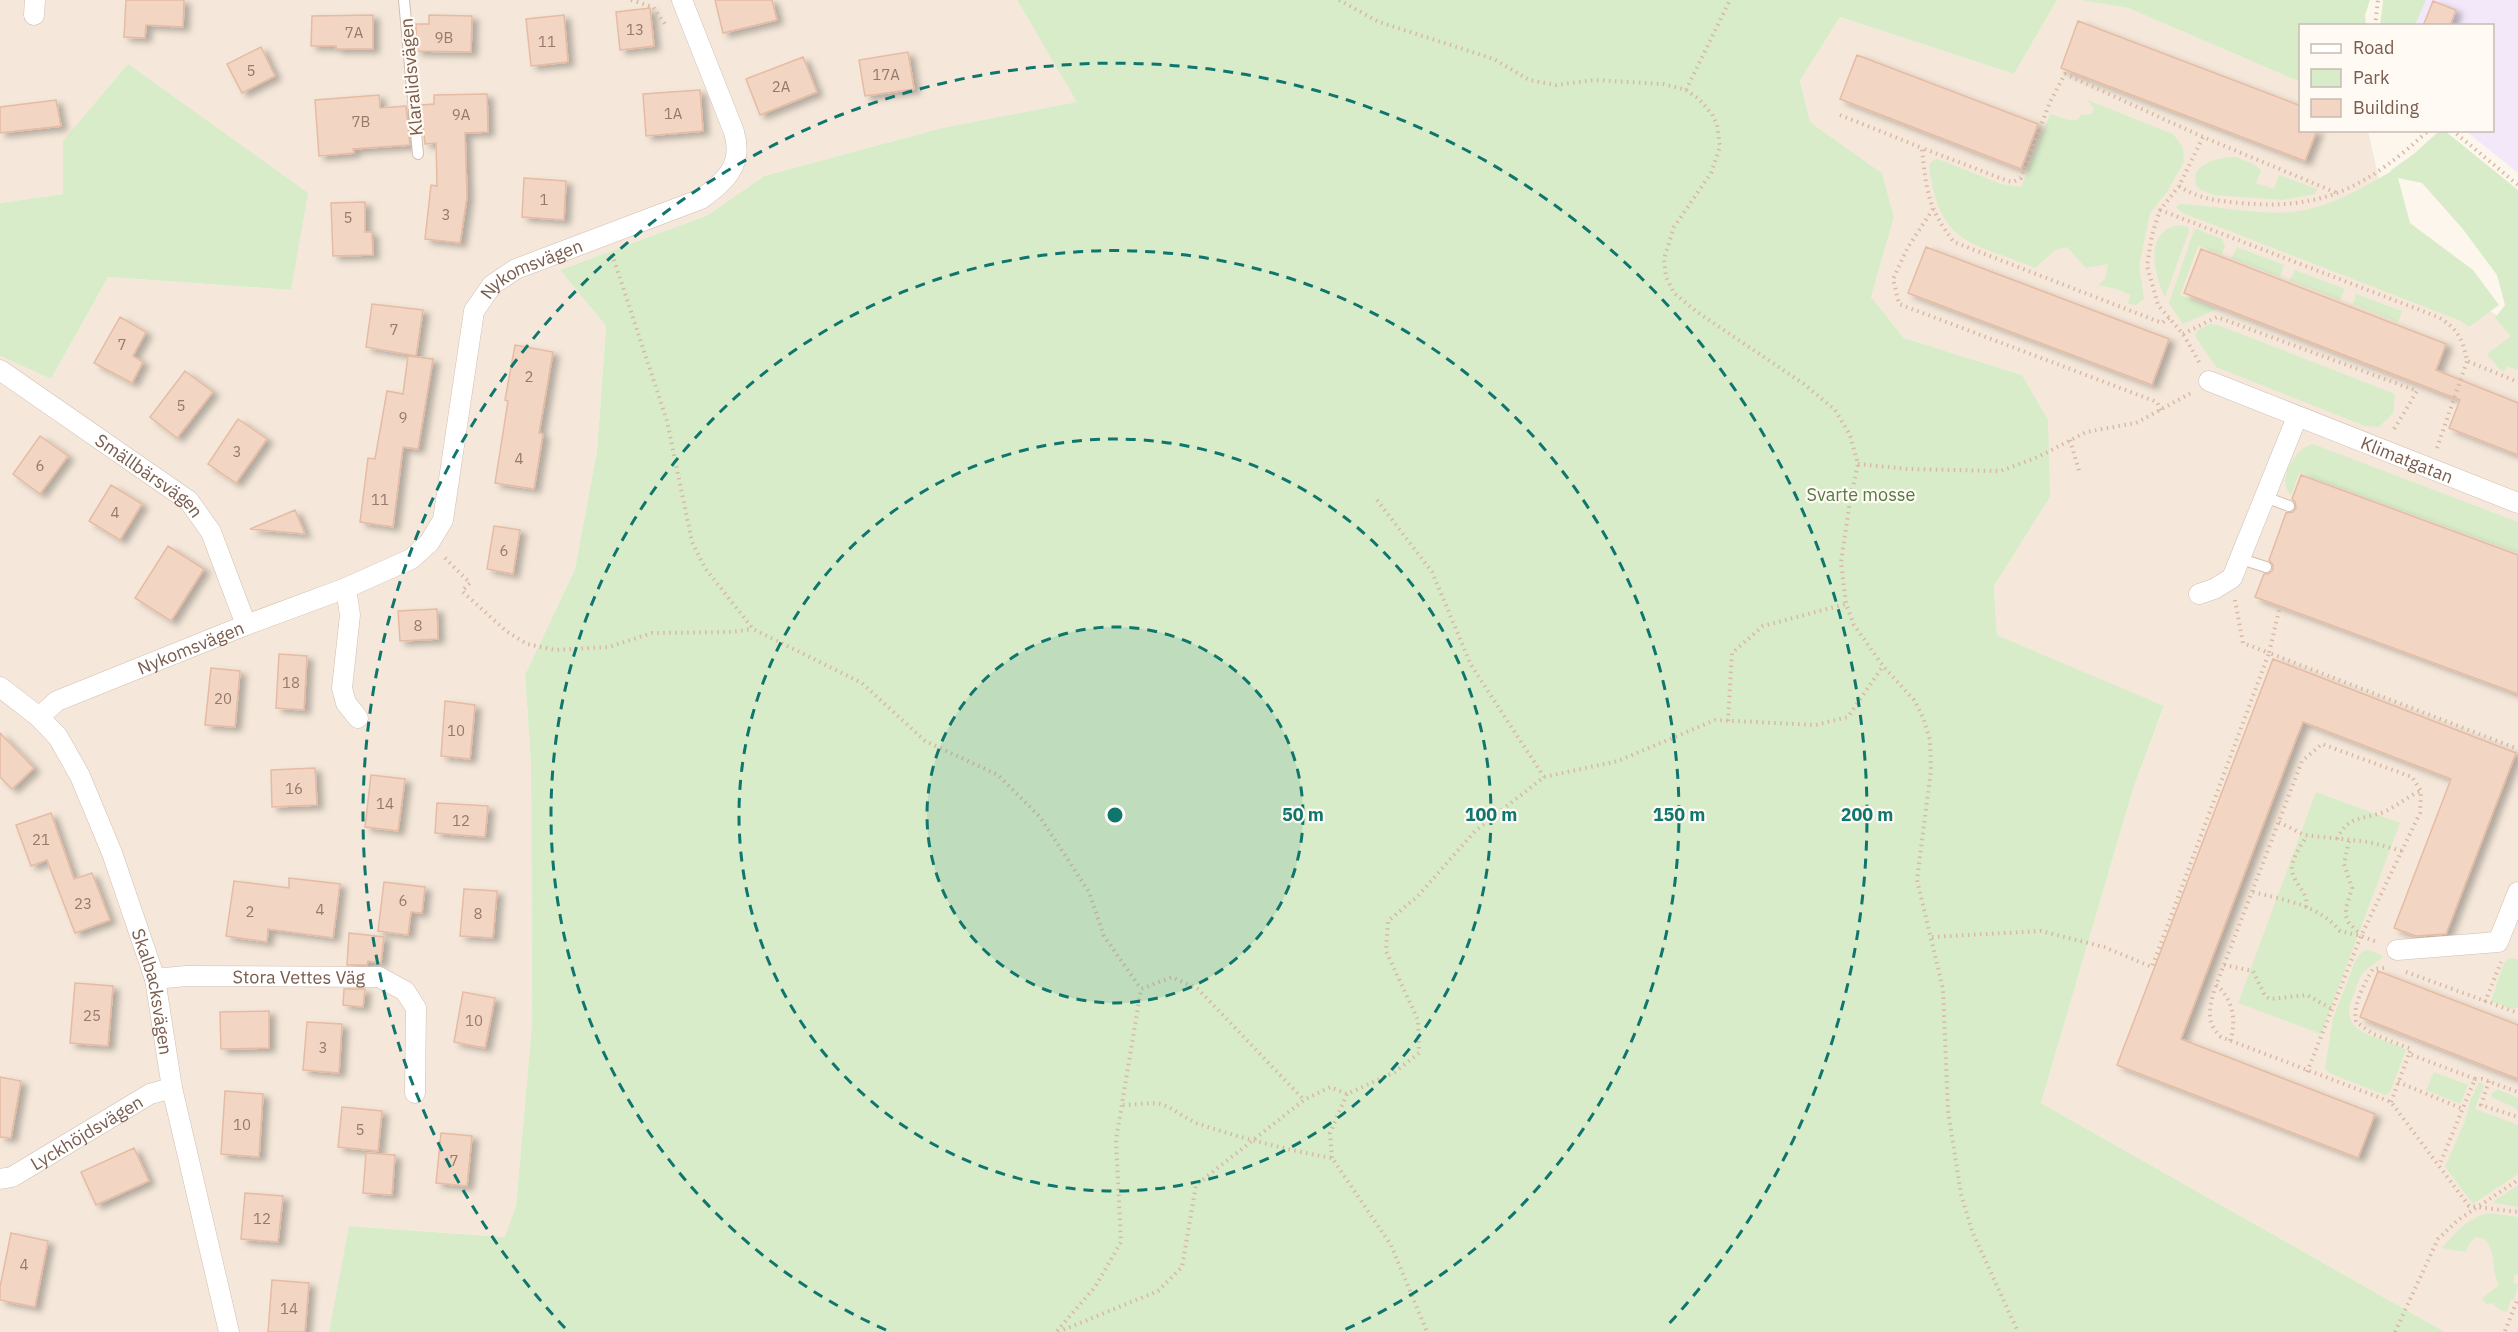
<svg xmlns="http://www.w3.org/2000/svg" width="2518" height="1332" font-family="'IBM Plex Sans',sans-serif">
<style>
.residential{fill:#f5e8da}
.education{fill:#f3e8fa}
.green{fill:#d8ecc9}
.building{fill:#f3d5c3;stroke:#e6bba3;stroke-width:1.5;filter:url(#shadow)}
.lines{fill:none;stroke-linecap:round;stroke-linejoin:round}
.service-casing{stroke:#d1beb0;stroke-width:12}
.minor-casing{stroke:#d1beb0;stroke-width:21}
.path{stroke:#d9b8a5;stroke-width:4;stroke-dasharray:1.5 4.5;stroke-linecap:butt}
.service{stroke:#fff;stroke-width:10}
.minor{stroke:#fff;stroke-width:20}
.ring{fill:none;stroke:#0f766e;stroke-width:3;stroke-dasharray:10 8}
.labels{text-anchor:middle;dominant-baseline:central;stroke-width:4.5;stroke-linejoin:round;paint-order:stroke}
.number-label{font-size:15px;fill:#987a6a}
.street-label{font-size:18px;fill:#7a5c4d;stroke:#fffaf3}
.park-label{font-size:18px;fill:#537a41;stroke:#fffaf3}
.centre{fill:#0f766e;stroke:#fffaf3;stroke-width:3}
.ring-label{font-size:18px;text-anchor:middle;font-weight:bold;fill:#0f766e;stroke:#fffaf3;stroke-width:4.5;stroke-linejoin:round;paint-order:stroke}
</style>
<defs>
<filter id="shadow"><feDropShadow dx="6" dy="4" stdDeviation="3" flood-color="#0004"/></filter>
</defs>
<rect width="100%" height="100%" fill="#fdf6ec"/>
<path class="residential" d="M0 0H1017L1078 102 942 128 764 176 708 215 560 270 606 326 597 451 575 569 525 675 531 763 532 1023 516 1206 506 1237 350 1226 329 1332H0V356L51 379 108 277 291 290 63 141 64 194 0 203Z
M2057 0H2080L2128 8 2300 82V130L2368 131 2396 255 2518 328V1332H2445L2041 1103 2133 789 2164 707 1997 635 1994 586 2050 497 2022 375 1904 338 1871 297 1894 217 1882 173 1810 122 1800 79 1840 17 2014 74Z"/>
<path class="education" d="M2385 0H2518V173L2466 131 2492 130V26L2382 25Z"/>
<path class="green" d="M1017 0H2057L2014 74 1840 17 1800 80 1810 122 1882 173 1894 217 1871 297 1904 338 2022 375 2048 420 2050 497 1994 586 1997 635 2164 706 2133 789 2041 1103 2445 1332H329L349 1226 505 1237 516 1206 532 1023 531 763 525 675 575 569 597 451 606 326 560 270 708 215 764 176 942 128 1077 102Z
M2080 0H2370L2365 15 2366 25 2300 26V82L2128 8Z
M2383 0H2426L2415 25H2380Z
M128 64 308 193 291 290 108 277 51 379 0 356V203L63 194V141Z
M2087 100 2173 134 2183 148 2184 161 2180 169 2167 192 2150 213 2139 266 2144 299 2136 305 2128 304 2130 295 2117 289 2098 285 2105 279 2108 264 2086 268 2067 247 2055 250 2035 268C1970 241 1940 246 1929 166L1932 161 1938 159 2001 184 2021 187 2050 114 2069 120H2077L2081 115 2092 114 2094 108Z
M2439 131H2445L2518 190V370L2507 366 2504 372 2500 370 2487 354 2511 336 2495 318 2505 305 2497 275 2462 228 2422 183 2398 178 2410 223 2473 270 2499 305 2469 327 2461 321 2183 213 2176 208 2179 204C2216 205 2264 217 2299 211 2333 206 2363 187 2392 171H2390L2415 153Z
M2235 157 2252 163 2261 170 2256 183 2274 189 2279 175 2317 189 2315 194 2283 200 2215 195 2201 190 2196 185 2195 175C2200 162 2222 157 2235 157Z
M2180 225 2188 227 2189 231 2165 297C2154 275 2143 230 2180 225Z
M2197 229 2222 239 2225 246 2222 254 2198 246 2180 295 2217 309 2183 324 2169 303 2194 230Z
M2237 247 2284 265 2280 277 2232 258Z
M2295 270 2345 289 2340 300 2290 280Z
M2356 294 2402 311 2398 322 2353 304Z
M2210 324 2218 325 2395 394 2393 413 2379 427 2365 426 2216 367 2195 336 2198 330Z
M2313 444 2518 522V553L2299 473 2291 495C2276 480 2295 448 2313 444Z
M2316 792 2400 823 2321 1034 2238 1003Z
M2369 950 2383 956C2378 963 2367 967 2362 974 2358 980 2356 989 2353 996 2335 1036 2382 1035 2406 1050L2390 1092 2385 1095 2329 1073 2325 1069 2333 1018 2357 957 2363 951Z
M2510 958 2518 959V1007L2512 1009 2491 1001 2504 963Z
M2434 1072 2468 1085 2460 1104 2426 1090Z
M2479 1082 2484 1085 2475 1109 2518 1125V1174L2473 1204 2445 1167 2465 1121 2470 1101Z
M2497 1089 2518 1098V1113L2516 1108 2493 1098 2491 1095Z
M2518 1185V1207L2494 1203 2495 1200Z
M2490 1213 2518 1217V1275H2515L2513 1282 2518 1285 2514 1300 2511 1299 2507 1312 2500 1310 2492 1303 2486 1304 2482 1298 2499 1285C2491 1273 2498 1257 2485 1239L2477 1237 2470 1242 2466 1252 2442 1248C2456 1232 2468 1217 2490 1213Z"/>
<path class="building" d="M126 0H184L183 27 146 25 145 38 124 37Z
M715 0H772L777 20 723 33Z
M2433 1 2456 10 2450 26H2423Z
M650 8 654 46 620 50 616 12Z
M373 15V49H336V46H311L312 16Z
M429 15 472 16 471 52 416 51V24H429Z
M564 15 568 62 531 66 526 19Z
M2078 21 2301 106V130H2317L2305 161 2061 68Z
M261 47 275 76 242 93 227 64Z
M908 52 914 89 865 96 859 60Z
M1857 55 2038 124 2021 169 1840 99Z
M803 57 817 92 760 115 746 79Z
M700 90 703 131 646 136 643 94Z
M487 94 488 132 465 133 467 197 460 243 425 239 431 185 437 186 436 143 425 144 421 105 434 104V95Z
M379 95 380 108 406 106 410 145 353 149 354 153 319 156 315 100Z
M56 100 61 126 0 133V107Z
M524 178 566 181 564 220 522 217Z
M365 202V232H372L373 255 333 256 331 203Z
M1926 247 2169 339 2152 385 1908 293Z
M2201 249 2446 344 2436 370 2518 403V455L2449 428 2460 400 2184 293Z
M372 304 423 310 416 356 366 347Z
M120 317 146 332 133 356 143 362 132 383 94 363Z
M515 345 553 352 539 433 543 434 534 489 495 483 508 401 505 400Z
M408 356 433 359 418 449 403 447 393 527 360 522 368 458 375 459 387 391 403 394Z
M185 371 213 392 177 438 150 417Z
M238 419 267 439 236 483 208 464Z
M40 436 68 456 40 494 13 474Z
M2301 475 2518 555V694L2255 597 2264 574H2268L2273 570V565L2269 560 2286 513 2293 512 2296 508 2295 502 2292 499Z
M111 485 142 504 120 540 89 521Z
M295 510 305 534 250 529Z
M494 526 520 530 513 574 487 569Z
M168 546 204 569 171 621 135 598Z
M437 609 438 639 400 641 398 611Z
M279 654 307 656 304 710 276 708Z
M2273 659 2516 753 2446 934 2416 936 2394 928 2451 779 2303 722 2295 742 2181 1039 2375 1114 2358 1158 2117 1065Z
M211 668 240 671 235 727 205 725Z
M445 701 475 705 470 759 441 756Z
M0 733 34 768 12 789 0 777Z
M315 768 317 805 272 807 271 770Z
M371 775 405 779 398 831 365 827Z
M437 803 488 806 485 837 435 833Z
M51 813 74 879 92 873 110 920 75 933 47 860 31 866 16 825Z
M289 878 340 884 333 938 268 929 267 942 226 936 234 881 289 888Z
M384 882 425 887 422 913 411 912 408 935 378 931Z
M464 889 497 891 493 938 460 936Z
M349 933 384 937 381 963 368 961 367 965H347Z
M2378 971 2518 1025V1079L2360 1017Z
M75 983 113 986 108 1046 70 1043Z
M344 989H365L363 1007 343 1005Z
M463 992 495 998 485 1048 454 1042Z
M269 1011V1048L221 1049 220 1012Z
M307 1022 342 1024 339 1073 303 1070Z
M0 1077 21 1081 11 1138 0 1137Z
M225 1091 263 1094 259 1157 221 1154Z
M342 1107 382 1111 378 1151 338 1147Z
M441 1133 472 1136 467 1186 436 1183Z
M134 1148 149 1181 96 1205 81 1172Z
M366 1153 395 1155 392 1195 363 1193Z
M245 1193 283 1196 278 1242 241 1239Z
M11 1233 48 1241 35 1307 0 1300V1287Z
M272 1280 309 1283 305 1332H268Z"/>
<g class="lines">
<g class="service-casing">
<path id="service" d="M404 0 418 154
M2265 497 2289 506
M2241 559 2266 567"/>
</g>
<g class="minor-casing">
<g id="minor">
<path d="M34 15 35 0"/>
<path id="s1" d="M0 370 189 501 211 532 246 625"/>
<path id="s2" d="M2209 381 2518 503"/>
<path d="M346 588 350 615 342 688 346 703 358 718"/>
<path d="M2199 594 2214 589 2232 578 2297 417"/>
<path id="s3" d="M0 687 39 717 58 737 80 776 112 853 155 979 172 1088 229 1332"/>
<path id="s4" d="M39 717 57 701 246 625 346 588 411 559 429 543 443 520 474 311 492 285 516 269 701 199C725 181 744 166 734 132L682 0"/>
<path d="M2397 950 2498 942 2518 892"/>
<path id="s5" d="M155 979 186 976 379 977 405 991 416 1008 415 1093"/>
<path id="s6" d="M0 1179 12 1177 150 1094 172 1088"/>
</g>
</g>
<path class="path" d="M631 0 653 7 665 24
M1339 0 1379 22 1494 59 1529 80 1556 85 1594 80 1663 84 1686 90 1699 99 1712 114 1717 125 1720 147 1711 173 1674 227 1664 259 1666 277 1674 293 1697 312 1804 384 1835 410 1850 435 1858 464 1850 501 1841 562 1846 604 1854 625 1883 666 1914 700 1923 717 1930 740 1931 770 1917 880 1943 989 1948 1111 1961 1194 1972 1231 2018 1332
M2375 26 2378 0
M1686 90 1730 0
M1840 115 1922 148
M2452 130 2518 185
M2179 186C2198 199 2218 201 2240 203 2324 211 2368 186 2429 130
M1933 209 1908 247 1893 279 1899 304 2157 402 2161 411
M2160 210 2438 317C2457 328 2463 339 2467 361L2518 382
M612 254 667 421 692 542 705 568 753 629 862 683 925 741 998 775 1040 817 1089 892 1104 936 1141 989
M2169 318 2162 323 1954 242C1928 209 1926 190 1922 148L2008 181 2013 182 2021 178 2050 102 2065 74 2203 137
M2183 334 2217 317 2417 391 2393 431
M2199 362 2183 334 2158 305 2147 266 2152 235 2160 210 2179 186 2203 137 2337 193
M2070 440 2080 474
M2437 448 2467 361
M1858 464 1908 469 2001 471 2038 457 2086 432 2136 423 2191 393
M1377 500 1432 572 1471 665 1544 777
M445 558 470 583 462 591 506 631 527 644 555 650 609 647 652 633 732 632 753 629
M2235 600 2243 643 2269 653 2280 606
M1728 721 1732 653 1763 626 1846 604
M2279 822 2304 835 2369 842 2402 851
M2337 839C2348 815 2362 820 2384 812 2397 806 2408 796 2421 791
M2349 841 2344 864 2352 888 2346 908V916L2349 923 2361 935
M2253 892C2284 900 2319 905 2340 931L2361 936 2377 942
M2306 907C2310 892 2291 883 2292 867 2293 856 2301 845 2307 836
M1932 937 2041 931 2104 947 2152 967 2269 653 2518 749
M2224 965 2253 971 2265 996 2270 999 2307 995 2332 1009
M2384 968 2373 969C2365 982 2352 1006 2356 1022L2373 1034 2411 1049 2409 1054
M2406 972 2518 1013
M2216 985C2233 998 2237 1022 2230 1041
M2485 1002 2501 962
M2307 1072 2361 936 2420 813 2421 791 2412 777 2322 744 2302 761 2214 991C2209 1010 2206 1023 2221 1037L2391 1102 2469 1206 2518 1212
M2475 1079H2482L2518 1092
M2489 1081 2481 1105 2518 1117
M2398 1082 2463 1109
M2391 1102 2409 1054 2475 1079 2439 1166
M1123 1105C1134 1105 1150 1102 1160 1104 1175 1108 1187 1121 1202 1125 1245 1139 1287 1150 1332 1158L1391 1245 1427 1332
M1332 1158 1330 1133 1347 1094
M1057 1331 1095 1287 1121 1242 1116 1140 1141 989 1172 977 1198 989 1304 1100
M2505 1331 2518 1298
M1058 1332 1158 1291 1182 1267 1196 1185 1304 1100 1330 1087 1347 1094 1395 1072 1419 1053 1418 1020 1386 951 1388 921 1418 896 1475 831 1544 777 1618 761 1715 720 1815 725 1848 717 1883 666
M2395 1332 2438 1239 2458 1220 2518 1180"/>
<use href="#service" class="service"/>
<use href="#minor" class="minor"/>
</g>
<circle cx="1115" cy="815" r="188" fill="#0f766e" fill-opacity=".12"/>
<g class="ring">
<circle cx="1115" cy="815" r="188"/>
<circle cx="1115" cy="815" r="376"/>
<path d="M886 1330A564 564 0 1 1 1344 1330"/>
<path d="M565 1328A752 752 0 1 1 1665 1328"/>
</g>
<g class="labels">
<g class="number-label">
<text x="635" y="29">13</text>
<text x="354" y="32">7A</text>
<text x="444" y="37">9B</text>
<text x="547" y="41">11</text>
<text x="251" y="70">5</text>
<text x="886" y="74">17A</text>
<text x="781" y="86">2A</text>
<text x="673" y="113">1A</text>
<text x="461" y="114">9A</text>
<text x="361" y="121">7B</text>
<text x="544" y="199">1</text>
<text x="446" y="214">3</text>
<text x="348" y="217">5</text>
<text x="394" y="329">7</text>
<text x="122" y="344">7</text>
<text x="529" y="376">2</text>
<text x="181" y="405">5</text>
<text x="403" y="417">9</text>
<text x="237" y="451">3</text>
<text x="519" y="458">4</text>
<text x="40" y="465">6</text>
<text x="380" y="499">11</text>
<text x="115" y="512">4</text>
<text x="504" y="550">6</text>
<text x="418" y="625">8</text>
<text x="291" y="682">18</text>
<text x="223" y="698">20</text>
<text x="456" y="730">10</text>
<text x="294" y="788">16</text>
<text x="385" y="803">14</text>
<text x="461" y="820">12</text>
<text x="41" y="839">21</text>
<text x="403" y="900">6</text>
<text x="83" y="903">23</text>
<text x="320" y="909">4</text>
<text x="250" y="911">2</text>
<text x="478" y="913">8</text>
<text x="92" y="1015">25</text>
<text x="474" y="1020">10</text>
<text x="323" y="1047">3</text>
<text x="242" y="1124">10</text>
<text x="360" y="1129">5</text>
<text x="454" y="1160">7</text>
<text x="262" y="1218">12</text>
<text x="24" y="1264">4</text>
<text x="289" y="1308">14</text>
</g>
<g class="street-label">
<text transform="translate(411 77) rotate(-95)">Klaralidsvägen</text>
<text stroke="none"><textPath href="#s4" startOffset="742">Nykomsvägen</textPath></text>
<text stroke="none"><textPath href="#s2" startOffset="213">Klimatgatan</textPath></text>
<text stroke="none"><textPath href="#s1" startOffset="183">Smällbärsvägen</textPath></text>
<text stroke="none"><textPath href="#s4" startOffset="168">Nykomsvägen</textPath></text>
<text stroke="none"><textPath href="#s5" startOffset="144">Stora Vettes Väg</textPath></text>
<text stroke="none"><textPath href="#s3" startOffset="350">Skalbacksvägen</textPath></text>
<text stroke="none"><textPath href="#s6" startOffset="99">Lyckhöjdsvägen</textPath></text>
</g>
<g class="park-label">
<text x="1861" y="494">Svarte mosse</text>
</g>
</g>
<circle cx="1115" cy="815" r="9" class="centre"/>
<g class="ring-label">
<text x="1303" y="821">50 m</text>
<text x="1491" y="821">100 m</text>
<text x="1679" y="821">150 m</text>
<text x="1867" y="821">200 m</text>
</g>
<rect x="2299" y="24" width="195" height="108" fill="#fffaf3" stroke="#cabbb1" stroke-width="1.5"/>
<rect x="2311" y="44" width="30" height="9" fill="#ffffff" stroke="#cabbb1" stroke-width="1.5"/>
<text x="2353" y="54" font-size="18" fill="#7a5c4d">Road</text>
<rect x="2311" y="69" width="30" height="18" fill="#d8ecc9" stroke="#cabbb1" stroke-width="1.5"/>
<text x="2353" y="84" font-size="18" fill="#7a5c4d">Park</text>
<rect x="2311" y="99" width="30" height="18" fill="#f3d5c3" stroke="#cabbb1" stroke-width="1.5"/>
<text x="2353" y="114" font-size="18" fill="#7a5c4d">Building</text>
</svg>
